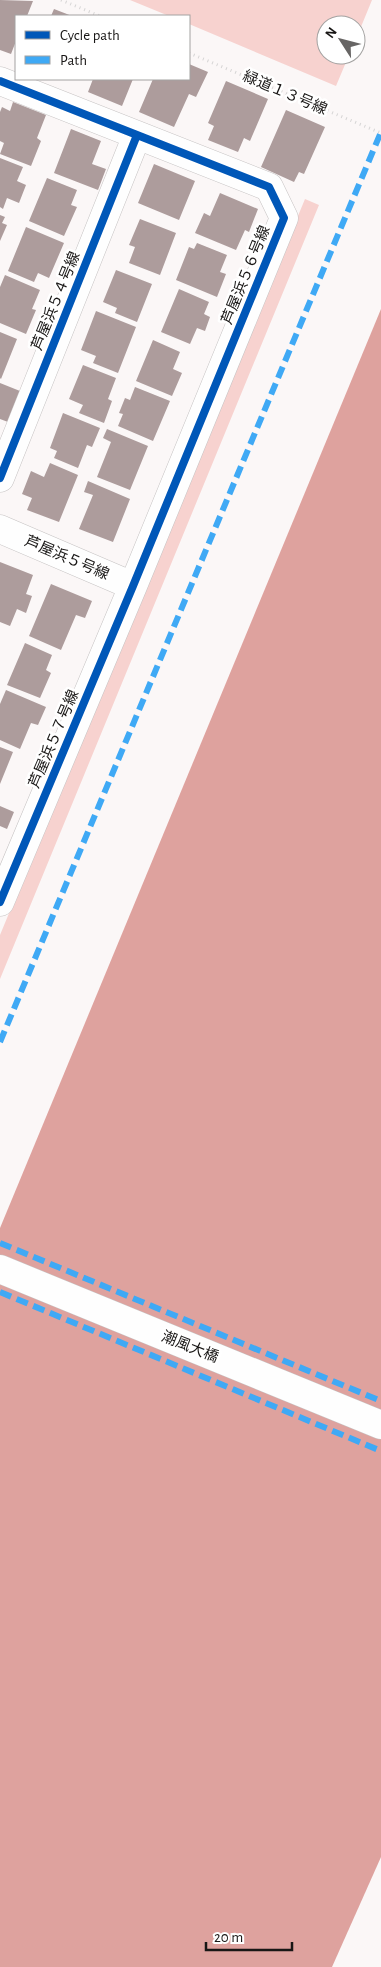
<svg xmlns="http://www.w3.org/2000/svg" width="381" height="1967" font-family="'Alegreya Sans','Noto Sans JP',sans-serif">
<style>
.green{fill:#f7d2cf}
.water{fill:#dea29e}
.building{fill:#ad9c9c}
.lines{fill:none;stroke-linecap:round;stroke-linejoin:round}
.minor-casing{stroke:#c6c3c3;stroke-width:29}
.major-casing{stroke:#c6c3c3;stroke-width:29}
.path{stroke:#d6d5d5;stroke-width:3;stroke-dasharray:1 4;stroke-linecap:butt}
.minor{stroke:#fefefe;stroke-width:28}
.major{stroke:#fefefe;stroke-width:28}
.quiet{stroke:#3fa9f5;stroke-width:6;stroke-dasharray:12 6;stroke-linecap:butt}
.cycleway-casing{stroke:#fff;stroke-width:11}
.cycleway{stroke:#0057b8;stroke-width:8}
.labels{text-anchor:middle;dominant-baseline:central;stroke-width:5;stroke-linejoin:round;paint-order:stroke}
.street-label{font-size:15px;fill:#181615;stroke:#fff}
</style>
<rect width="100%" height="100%" fill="#fbf7f7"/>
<path class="green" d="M130 0H372L356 39V25H326V55H349L336 86 189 24V16H169Z
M305 199 319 205 0 979V935Z"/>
<path class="water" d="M381 309V1857L332 1967H0V1228Z"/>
<path class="building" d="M0 0 33 1 27 16H16V41L11 54 0 50Z
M54 9 72 16H51Z
M189 64 208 72 196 97 189 94 174 127 139 112 153 79H189Z
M93 79H133L122 106 88 92Z
M226 81 268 99 250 141 244 138 238 152 208 140 214 126 208 123Z
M13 102 46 115 37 138 41 141 31 166 0 154 4 143 0 141V112L2 107 10 111Z
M286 110 325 127 304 174 299 172 294 182 261 167Z
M71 129 101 141 92 164 106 169 98 190 54 173Z
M0 158 23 167 17 181 26 185 19 203 7 198 3 209 0 207Z
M154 164 195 181 179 220 138 203Z
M47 178 77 190 71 205 77 207 64 236 29 221Z
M220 193 258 209 249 232 245 230 236 250 195 233 204 213 210 216Z
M0 215 5 217 2 223 7 225 0 241Z
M140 219 176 233 160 275 129 263 135 247 129 245Z
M26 227 64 243 49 278 38 273 34 282 8 271Z
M197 243 227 255 220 272 226 274 217 297 176 280 189 247 194 249Z
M116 270 152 284 137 322 115 313 117 308 103 302Z
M5 275 40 290 32 309 36 310 26 334 0 323V287Z
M179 289 209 302 204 314 210 317 205 331 197 328 190 344 161 332Z
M96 311 136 327 118 373 93 363 96 356 81 350Z
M0 332 17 339 1 379 0 378Z
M153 340 180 352 173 369 182 373 172 396 136 381Z
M83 365 116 378 108 399 112 401 104 423 79 413 83 405 69 399Z
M0 383 20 391 8 422 0 419Z
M135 387 170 401 153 441 118 426 123 414 119 413 125 398 130 400Z
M63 413 100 428 92 447 87 445 78 468 54 458 57 451 50 448Z
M107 429 148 446 130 490 97 477 111 442 103 438Z
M50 463 78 475 59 522 27 510 32 498 22 494 31 471 44 477Z
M88 481 130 499 113 542 79 529 93 495 84 492Z
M0 562 33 575 26 594 32 596 26 613 17 609 10 626 0 622Z
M51 584 92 601 85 618 76 615 61 650 29 636Z
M25 643 52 655 46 670 51 673 40 698 7 685Z
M6 690 46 707 38 725 31 723 20 749 0 740V704Z
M0 747 13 752 0 784Z
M0 806 14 812 7 829 0 826Z"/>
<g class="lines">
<g class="minor-casing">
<path id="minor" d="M0 81 269 187 284 218 133 586 0 902
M0 478 137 135
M0 529 133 586"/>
</g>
<g class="major-casing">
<path id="major" d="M0 1269 381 1425"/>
</g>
<path class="path" d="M61 0 100 16
M189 53 381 133"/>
<use href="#minor" class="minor"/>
<use href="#major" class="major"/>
<path class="quiet" d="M0 1042 381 132
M0 1243 381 1401
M0 1292 381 1451"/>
<g class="cycleway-casing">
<path id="cycleway" d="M0 81 269 187 284 218 133 586 0 902
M0 478 137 135"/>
</g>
<use href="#cycleway" class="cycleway"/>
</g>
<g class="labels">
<g class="street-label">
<text transform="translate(285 93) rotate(23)">緑道１３号線</text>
<text transform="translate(246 275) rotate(-68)">芦屋浜５６号線</text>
<text transform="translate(56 301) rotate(-68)">芦屋浜５４号線</text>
<text transform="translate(67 558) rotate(23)">芦屋浜５号線</text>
<text transform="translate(54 739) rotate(-67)">芦屋浜５７号線</text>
<text transform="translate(190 1347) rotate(22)">潮風大橋</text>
</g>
</g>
<rect x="15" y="15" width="175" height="65" fill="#ffffff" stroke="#a3a2a1"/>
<rect x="25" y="31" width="25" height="8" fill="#0057b8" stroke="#a3a2a1"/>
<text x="60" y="40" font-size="15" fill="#181615">Cycle path</text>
<rect x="25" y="56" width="25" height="8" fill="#3fa9f5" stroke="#a3a2a1"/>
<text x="60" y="65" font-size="15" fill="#181615">Path</text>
<g transform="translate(341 40) rotate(306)"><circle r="24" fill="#ffffff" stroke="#a3a2a1"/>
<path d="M0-4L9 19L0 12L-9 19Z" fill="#676564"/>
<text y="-8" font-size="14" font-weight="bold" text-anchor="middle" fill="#181615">N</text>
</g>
<path d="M206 1942v8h86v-8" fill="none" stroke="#181615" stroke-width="2.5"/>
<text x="214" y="1942" font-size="15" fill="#181615" stroke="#ffffff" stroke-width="4" paint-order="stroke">20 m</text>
</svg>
